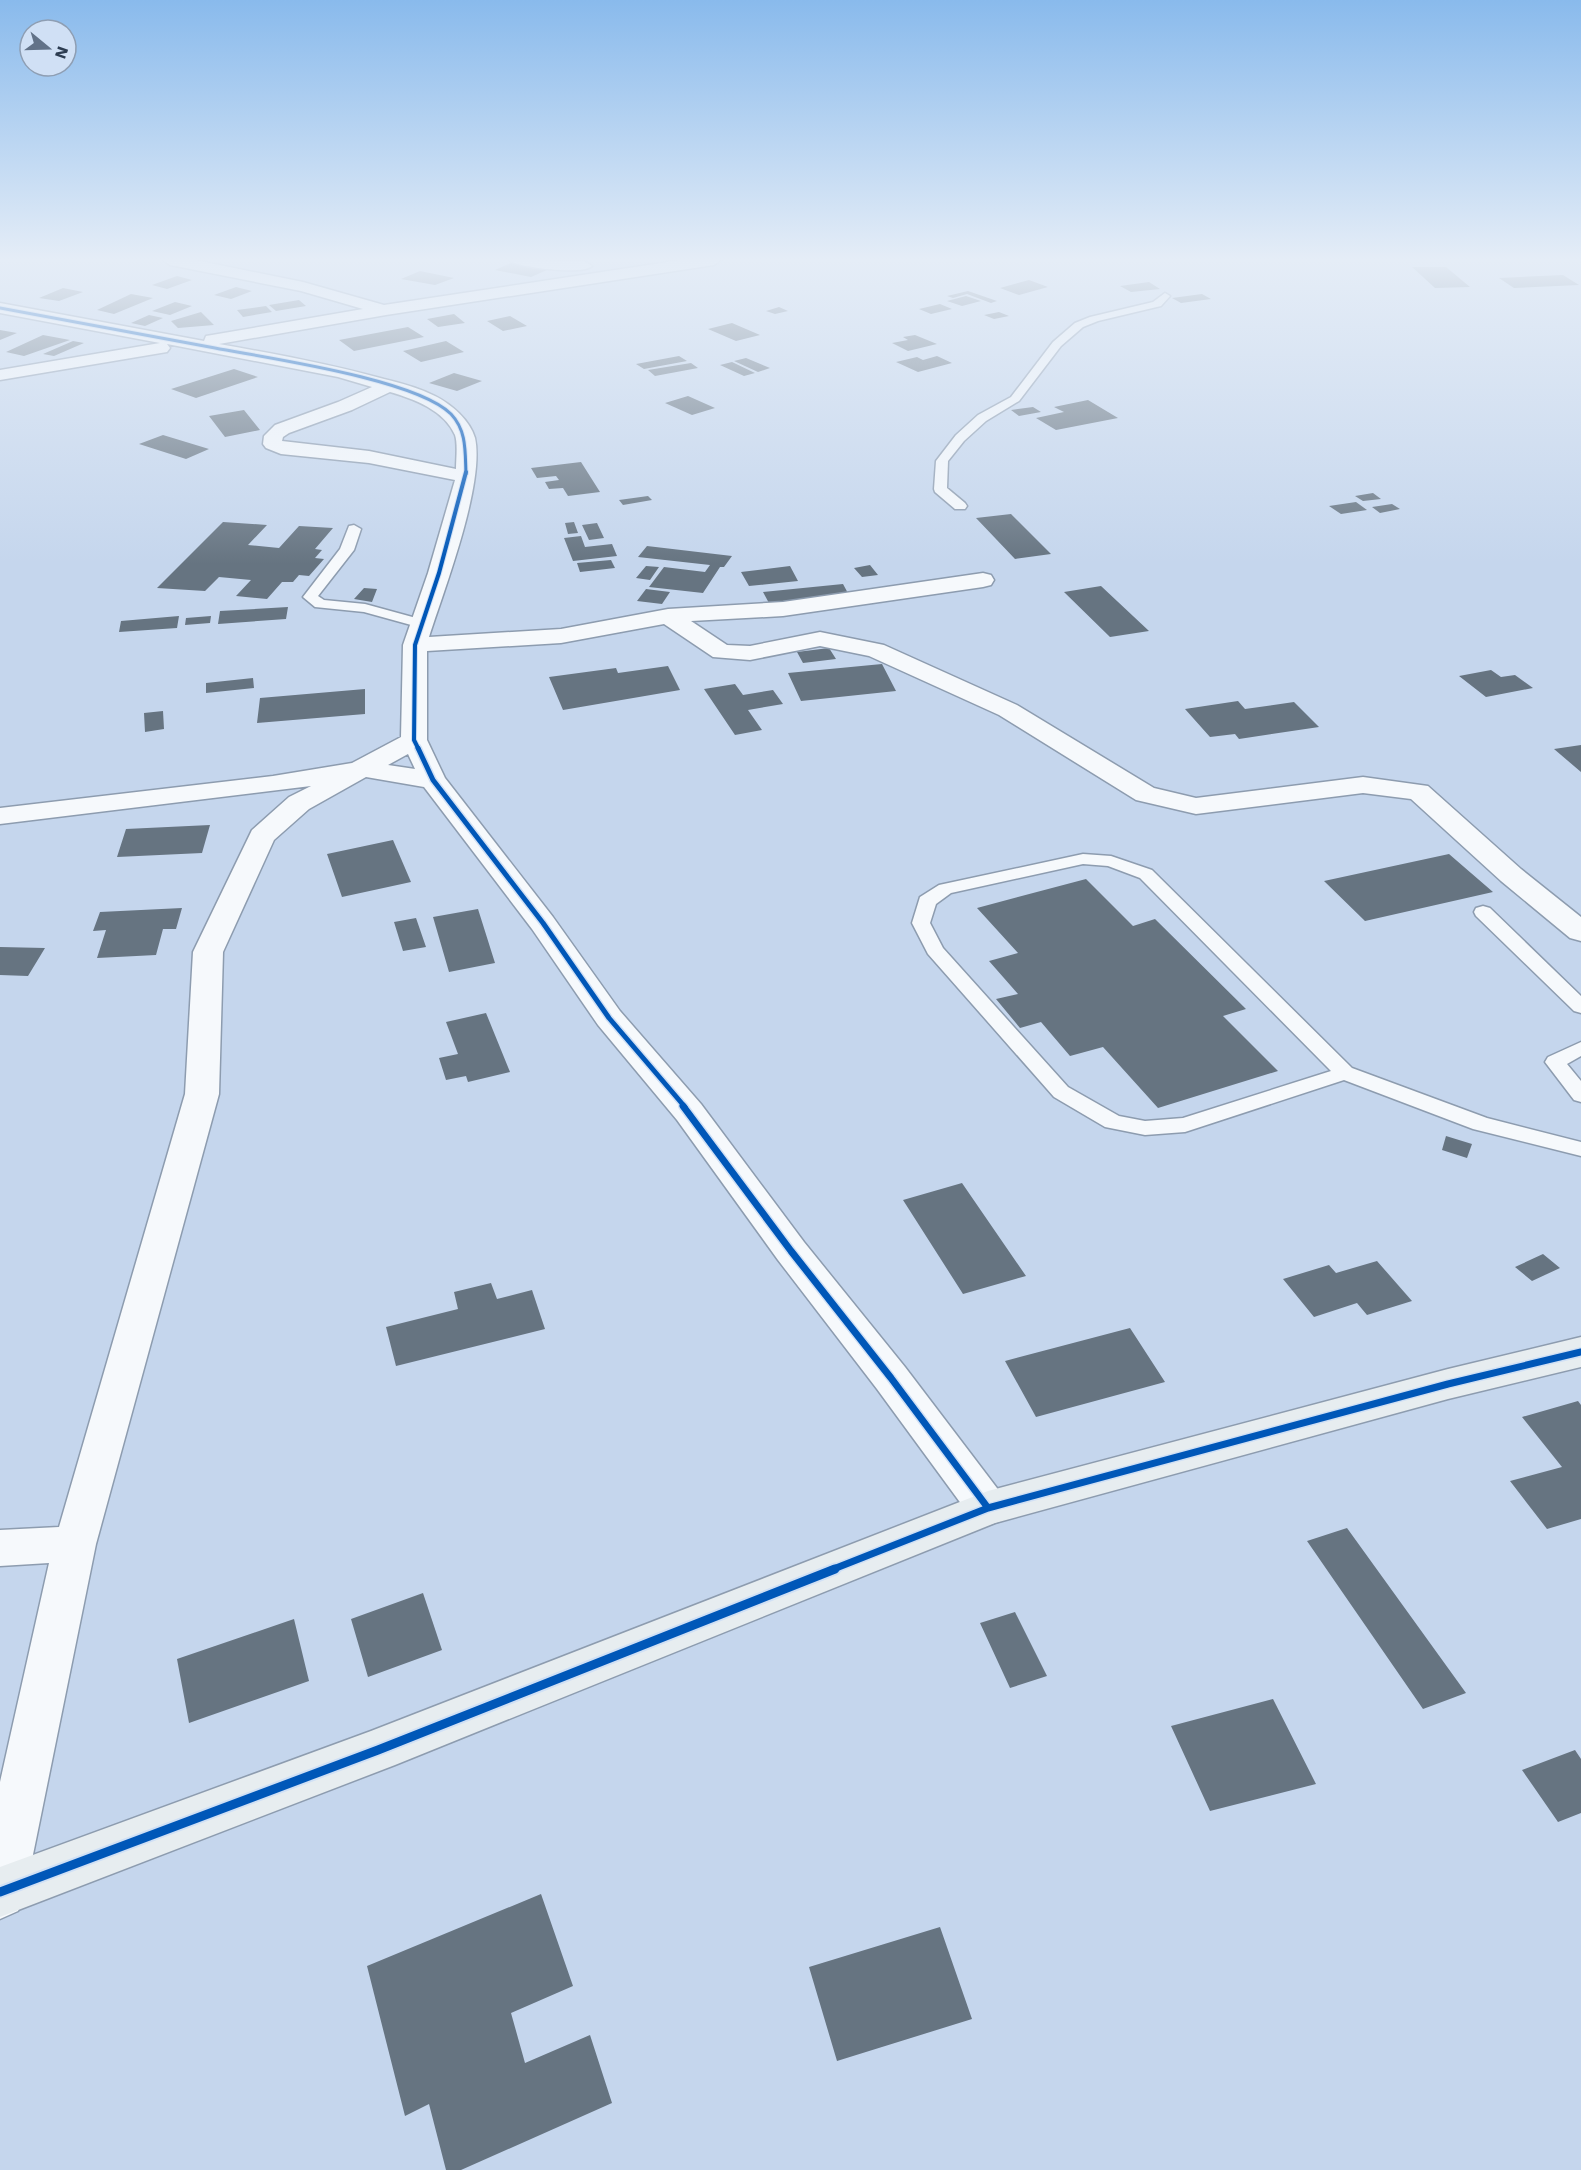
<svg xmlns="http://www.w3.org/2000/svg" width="1581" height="2170" font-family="'Work Sans',sans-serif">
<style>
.building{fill:#667481}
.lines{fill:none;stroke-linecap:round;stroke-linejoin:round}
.lane-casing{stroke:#8d9caf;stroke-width:3}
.street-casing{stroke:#8d9caf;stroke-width:3}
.secondary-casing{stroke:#8d9caf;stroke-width:3}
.lane{fill:#f6f9fc;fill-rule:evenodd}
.street{fill:#f6f9fc;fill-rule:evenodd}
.secondary{fill:#e7edf0;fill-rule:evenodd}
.cycleway-far4-casing{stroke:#d0e0f5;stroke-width:5}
.cycleway-far3-casing{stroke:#d0e0f5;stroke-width:6}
.cycleway-far2-casing{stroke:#d0e0f5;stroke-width:8}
.cycleway-far1-casing{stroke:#d0e0f5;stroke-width:10}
.cycleway-casing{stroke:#d0e0f5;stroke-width:13}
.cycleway-far4{stroke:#0057b8;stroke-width:3}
.cycleway-far3{stroke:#0057b8;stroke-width:4}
.cycleway-far2{stroke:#0057b8;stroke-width:5}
.cycleway-far1{stroke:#0057b8;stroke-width:7}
.cycleway{stroke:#0057b8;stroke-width:9}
</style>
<rect width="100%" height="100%" fill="#c5d6ed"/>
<path class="building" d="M511 263 547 270 531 277 495 270Z
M1412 267H1446L1470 287 1435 288Z
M420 271 454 278 435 285 401 279Z
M1563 275 1579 285 1514 288 1499 278Z
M177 276 192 280 167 289 152 285Z
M1029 280 1048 287 1019 295 1000 288Z
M1149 282 1160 289 1131 292 1120 286Z
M236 287 252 291 231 299 214 295Z
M63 288 83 292 59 301 39 298Z
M968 291 997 301 991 303 967 294 953 298 947 296Z
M131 294 153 298 114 314 97 310Z
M1202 294 1211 299 1181 303 1172 298Z
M966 296 981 301 962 306 947 301Z
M299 300 306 306 276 311 269 305Z
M175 302 192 306 170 315 152 311Z
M940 304 952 309 931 314 919 309Z
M266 306 272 312 243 317 237 310Z
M779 307 788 311 775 314 766 311Z
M201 312 214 325 178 328 171 321Z
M999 312 1009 316 994 319 984 315Z
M454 314 465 323 438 327 427 319Z
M149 315 163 318 145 326 131 323Z
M510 316 527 326 503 331 487 321Z
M732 323 760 335 736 341 708 329Z
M408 327 424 337 354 351 339 340Z
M0 330 17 333 0 340Z
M43 335 70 340 24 356 6 352Z
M915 335 937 344 908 351 892 343 908 340 903 337Z
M73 341 84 343 54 356 43 354Z
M446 341 464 352 421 362 403 351Z
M679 356 687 361 644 369 636 364Z
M937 356 952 363 918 372 896 362 917 357 923 360Z
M746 358 770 368 758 372 734 361Z
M732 362 755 373 744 376 720 365Z
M691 363 698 368 655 376 648 370Z
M234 369 258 377 196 398 171 389Z
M454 373 482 381 457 391 429 383Z
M688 396 715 408 692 415 665 403Z
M1088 400 1118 418 1056 430 1036 418 1064 412 1054 407Z
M1033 407 1041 412 1019 416 1011 410Z
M244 410 260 430 225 437 209 416Z
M163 435 209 449 186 459 139 444Z
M581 462 600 492 568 496 563 488 549 489 545 482 559 480 556 476 537 478 531 468Z
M1373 493 1381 499 1363 501 1355 496Z
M648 496 652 500 623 505 619 500Z
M1356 502 1367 510 1341 514 1329 506Z
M1392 504 1400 509 1380 513 1372 507Z
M1011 514 1051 554 1015 559 976 518Z
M223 522 267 525 248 545 279 548 299 526 333 528 315 549 322 550 315 558 324 559 309 576 299 575 293 582H282L267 599 236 596 251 580 219 577 205 591 157 588Z
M574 522 578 533 568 534 565 523Z
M597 523 604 538 589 540 582 525Z
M581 536 585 547 612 544 617 556 573 561 564 538Z
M647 546 732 556 724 567H720L703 593 649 587 664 567 705 572 710 565 638 557Z
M611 560 615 568 580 572 577 563Z
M870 565 878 575 862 577 854 568Z
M646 566 659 567 650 580 636 578Z
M790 566 798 581 749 586 741 572Z
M843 584 850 597 770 605 763 592Z
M1101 586 1149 631 1110 637 1064 592Z
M364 588 377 589 372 602 354 599Z
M646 589 670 592 662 604 637 601Z
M288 607 286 619 218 624 220 611Z
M179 616 177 628 119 632 121 621Z
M211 616 210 623 185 625 186 618Z
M829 648 836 659 803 663 797 652Z
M882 664 896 691 801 701 788 673Z
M668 666 680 690 563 710 549 677 616 668 618 673Z
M1491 670 1501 677 1515 675 1533 688 1486 697 1459 676Z
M253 678 254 688 206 693V683Z
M735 684 743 695 773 690 783 704 748 710 762 730 735 735 704 689Z
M365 689V714L257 723 260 698Z
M1238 701 1245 709 1294 702 1319 727 1239 739 1235 734 1210 737 1185 709Z
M163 711 164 729 145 732 144 713Z
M1581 745V772L1554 749Z
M210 825 202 853 117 857 126 829Z
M393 840 411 882 342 897 327 854Z
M1449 854 1493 892 1365 921 1324 881Z
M1086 879 1133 926 1155 919 1246 1009 1223 1016 1278 1071 1158 1108 1103 1047 1070 1056 1041 1022 1020 1028 996 999 1018 994 989 961 1018 953 977 908Z
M182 908 176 929H163L156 955 97 958 106 930 93 931 100 912Z
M478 909 495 963 449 972 433 917Z
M416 918 426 947 403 951 394 922Z
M0 947 45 948 28 976 0 975Z
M486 1013 510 1072 468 1082 466 1076 446 1080 439 1058 458 1054 446 1022Z
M1446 1136 1472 1144 1467 1158 1442 1150Z
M962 1183 1026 1276 963 1294 903 1200Z
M1543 1254 1560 1268 1532 1281 1515 1267Z
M1377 1261 1412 1301 1367 1315 1357 1303 1314 1317 1283 1279 1329 1265 1336 1273Z
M491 1283 497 1299 532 1290 545 1329 396 1366 386 1327 458 1309 454 1292Z
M1130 1328 1165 1382 1036 1417 1005 1361Z
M1578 1401 1581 1405V1519L1547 1529 1510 1481 1562 1467 1522 1417Z
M1347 1528 1466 1693 1423 1709 1307 1541Z
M423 1593 442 1650 368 1677 351 1619Z
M1015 1612 1047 1676 1010 1688 980 1623Z
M294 1619 309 1681 189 1723 177 1659Z
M1273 1699 1316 1784 1210 1811 1171 1726Z
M1575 1750 1581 1759V1813L1558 1822 1522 1770Z
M541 1894 573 1986 511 2013 525 2063 590 2035 612 2103 461 2170H446L429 2104 405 2116 367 1966Z
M940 1927 972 2019 837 2061 809 1967Z"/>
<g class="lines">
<g class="lane-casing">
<path id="lane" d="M1165 293 1170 296 1161 306 1098 321 1083 327 1061 346 1019 401 986 421 964 441 948 461 947 488 965 503 967 506 965 509H955L935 492 934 489 936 461 956 435 978 415 1011 397 1053 342 1075 323 1090 317 1153 302Z
M354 525 361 529 354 550 318 596 324 600 365 604 427 621 429 624 427 627 422 628 364 612 315 607 303 597 340 549 349 526Z
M1083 854 1111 856 1152 870 1352 1068 1487 1118 1581 1142V1156L1473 1129 1344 1080 1185 1132 1145 1135 1105 1127 1054 1097 928 954 912 923 920 897 939 885ZM1083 864 1108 866 1140 878 1331 1071 1183 1118 1145 1121 1119 1116 1068 1087 943 948 930 923 936 904 951 893Z
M1483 906 1490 908 1581 996V1013L1574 1011 1476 916 1474 912 1476 908Z
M1581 1042V1056L1567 1064 1581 1081V1102L1574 1100 1545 1062 1548 1057Z"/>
</g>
<g class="street-casing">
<path id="street" d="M163 260H195L303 282 384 305 681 260H721L714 265 386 315 219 344C275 354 330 364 384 379 401 383 419 388 435 396 451 404 470 420 475 438 485 484 444 590 429 637L561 629 668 609 783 602 983 573 991 575 994 580 991 585 983 587 783 616 691 621 727 645 750 646 820 632 884 645 1017 705 1154 788 1196 798 1363 777 1428 786 1521 869 1581 917V941L1570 938 1501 881 1411 799 1363 793 1196 814 1136 800 999 715 869 656 820 646 750 660 713 657 664 624 561 643 427 651V740L445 778 553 917 620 1011 701 1104 804 1242 905 1367 1003 1496 1009 1508 1003 1520 988 1525 973 1520 877 1389 778 1260 677 1120 598 1025 532 929 424 787 366 777 309 809 274 840 223 952 219 1094 96 1544 25 1894 18 1911 0 1919V1782L49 1563 0 1566V1530L59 1527 185 1094 193 952 252 830 289 797 311 786 0 824V808L273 776 352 763 401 737 403 645 428 573 455 480 369 463 281 454 266 448 263 444 264 436 275 425 338 402 372 387 338 377 167 344 170 348 167 352 161 353 0 380V370L160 343 0 313V303L204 341 206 336 212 335 363 309 301 291 170 265ZM390 392C414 399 444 410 455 435 458 444 456 459 456 469L369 451 282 441 283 437 289 433 352 410ZM408 754 415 769 388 765Z
M509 260 584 261 592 266C584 275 517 268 509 260Z"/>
</g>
<g class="secondary-casing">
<path id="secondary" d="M1581 1337V1367L1448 1399 995 1523 395 1765 0 1917V1867L371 1731 988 1491 1448 1369Z"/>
</g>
<use href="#lane" class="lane"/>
<use href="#street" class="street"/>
<use href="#secondary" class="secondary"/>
<g class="cycleway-far4-casing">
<path id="cycleway-far4" d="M0 308C72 321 143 335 215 348 267 358 416 379 451 414 467 431 465 452 466 474"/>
</g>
<g class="cycleway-far3-casing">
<path id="cycleway-far3" d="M419 750 414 740 415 645 439 573 466 472"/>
</g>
<g class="cycleway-far2-casing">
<path id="cycleway-far2" d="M418 748 433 780 543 923 609 1018 685 1107"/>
</g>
<g class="cycleway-far1-casing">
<path id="cycleway-far1" d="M683 1106 791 1251 891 1378 988 1508
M831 1570 988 1508 1448 1384 1581 1352"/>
</g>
<g class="cycleway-casing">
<path id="cycleway" d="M0 1892 378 1750 835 1569"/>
</g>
<use href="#cycleway-far4" class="cycleway-far4"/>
<use href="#cycleway-far3" class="cycleway-far3"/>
<use href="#cycleway-far2" class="cycleway-far2"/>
<use href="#cycleway-far1" class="cycleway-far1"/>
<use href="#cycleway" class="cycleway"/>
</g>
<linearGradient id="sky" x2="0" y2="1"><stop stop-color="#89baec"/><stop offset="0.46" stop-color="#e5edf7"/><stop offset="1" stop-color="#e5edf7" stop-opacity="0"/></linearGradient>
<rect width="1581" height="564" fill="url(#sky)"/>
<g transform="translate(48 48) rotate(109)"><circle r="28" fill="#d0e0f5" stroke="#8e9eb3" stroke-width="1.5"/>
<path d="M0-4.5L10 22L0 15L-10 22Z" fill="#627288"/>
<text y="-9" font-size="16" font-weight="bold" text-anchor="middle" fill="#2c3c51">N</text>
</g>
</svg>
